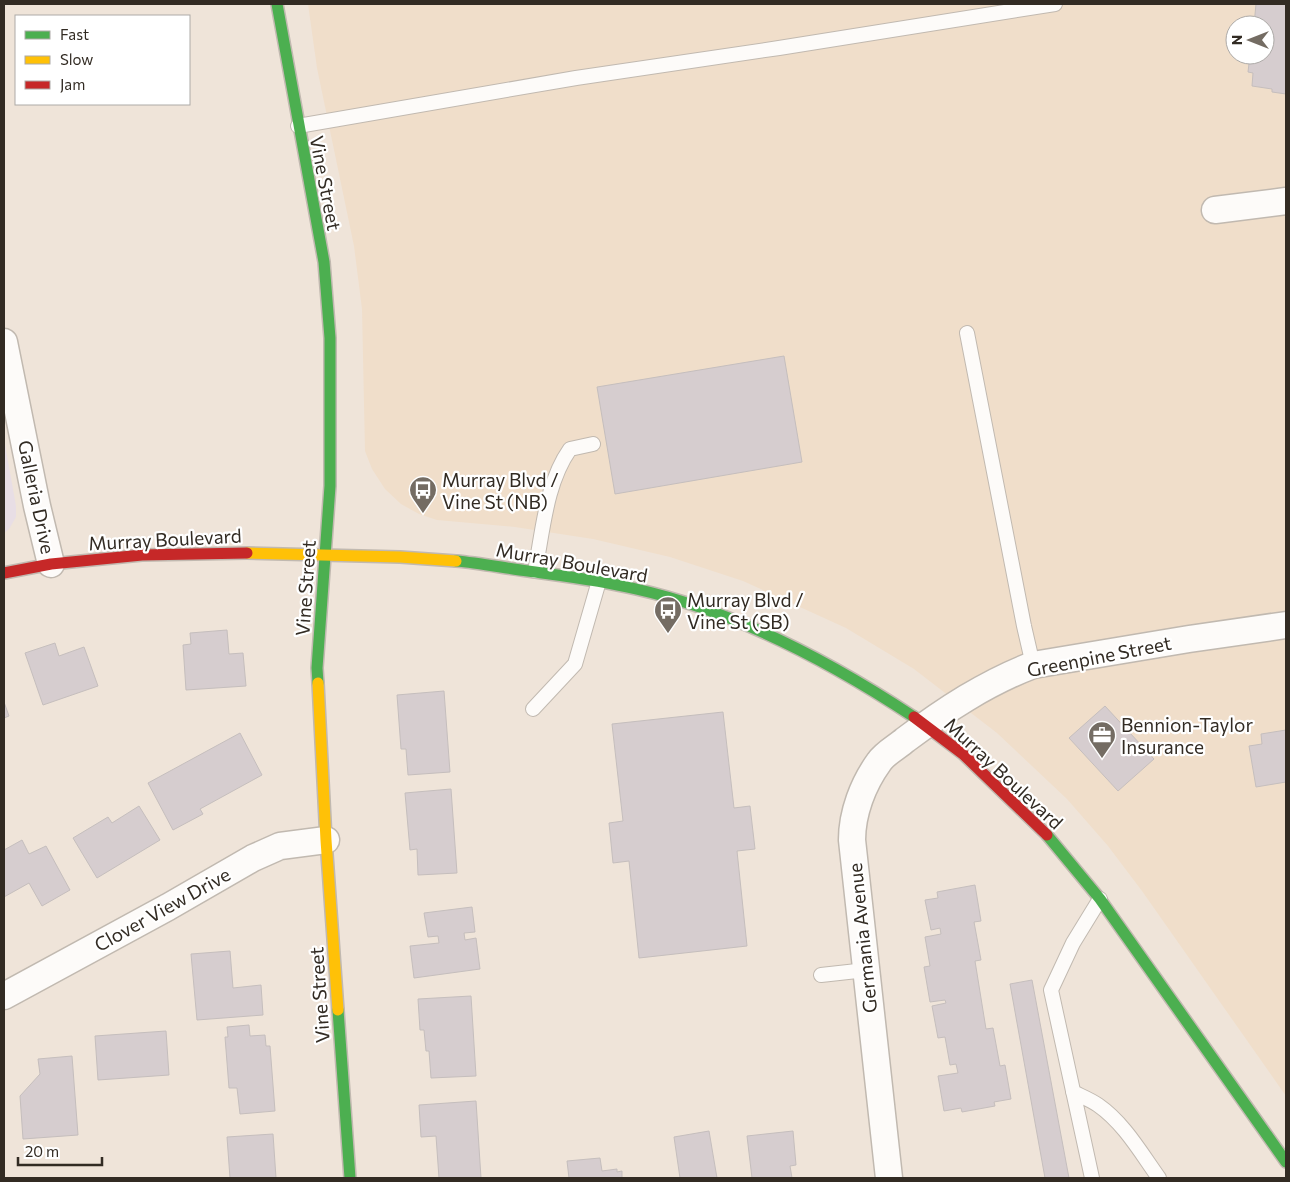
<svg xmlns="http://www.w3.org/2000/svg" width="1290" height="1182" font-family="Commissioner,sans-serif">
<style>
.built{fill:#f0deca;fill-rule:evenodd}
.industrial{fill:#e8dee5}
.building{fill:#d6cdcf;stroke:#c5bebd}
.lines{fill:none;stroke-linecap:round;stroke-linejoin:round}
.lane-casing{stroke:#c1b9b0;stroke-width:16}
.street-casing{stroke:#c1b9b0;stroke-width:29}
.fast-casing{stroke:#c1b9b0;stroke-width:14}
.slow-casing{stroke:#c1b9b0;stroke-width:14}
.jam-casing{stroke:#c1b9b0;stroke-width:14}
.lane{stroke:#fdfbf9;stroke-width:14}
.street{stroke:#fdfbf9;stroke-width:26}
.fast{stroke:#4caf50;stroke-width:11}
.slow{stroke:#ffc107;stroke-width:11}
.jam{stroke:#c62828;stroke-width:11}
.labels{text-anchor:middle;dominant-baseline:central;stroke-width:4.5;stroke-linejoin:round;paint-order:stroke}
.street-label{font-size:19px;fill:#322b23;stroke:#fff}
.poi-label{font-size:19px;fill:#322b23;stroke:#fff;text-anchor:start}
</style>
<rect width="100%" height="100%" fill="#efe4d9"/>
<path class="built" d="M308 4H1286V1096L1142 891 1108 846 1067 799 997 733 914 669 846 628 743 581 670 557 593 539 515 527 437 520 419 514 401 504 385 489 372 469 365 451 362 309 354 246 317 68ZM1235 25H1265V55H1235Z"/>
<path class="industrial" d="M4 439 16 506V517L9 529 4 533Z"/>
<path class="building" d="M1256 4H1286V94L1272 92V89L1252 86 1253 73 1248 72 1250 55H1265V25H1254Z
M784 356 802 462 615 494 597 387Z
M227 630 229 654 243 653 246 686 186 690 183 645 191 644 190 633Z
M55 643 59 656 84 647 98 686 43 705 25 653Z
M444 691 450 772 408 775 406 749H401L397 695Z
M4 702 9 716 4 718Z
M1105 706 1154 759 1118 791 1069 738Z
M723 712 734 808 750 806 755 849 737 851 747 946 639 958 629 861 613 863 609 823 623 821 612 724Z
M1286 730V782L1256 787 1249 746 1262 744 1261 734Z
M240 733 262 775 200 809 203 814 173 830 148 783Z
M451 789 457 873 418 875 417 849 410 850 405 793Z
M139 806 160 840 97 878 73 838 108 817 112 823Z
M22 840 29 854 46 846 70 890 42 906 29 883 4 897V850Z
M975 885 981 921 974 922 981 960 975 961 986 1029 993 1028 1000 1066 1005 1065 1011 1099 994 1102 995 1106 962 1112 961 1108 944 1111 938 1076 958 1073 956 1064 950 1065 945 1037 938 1038 932 1006 946 1003 945 1000 930 1002 924 967 930 966 925 937 941 934 940 928 931 930 925 900 938 898 937 892Z
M472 907 475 932 464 933 465 940 476 938 480 969 414 978 410 946 439 943 438 936 428 937 424 913Z
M230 951 233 988 261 985 263 1015 197 1020 191 954Z
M1032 980 1069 1178H1045L1010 984Z
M471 996 476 1076 431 1078 429 1051H426L424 1030H420L418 999Z
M249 1025 250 1036 265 1035 266 1046H270L275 1111 240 1114 237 1088H229L225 1037H228L227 1027Z
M166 1031 169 1075 98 1080 95 1036Z
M72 1056 78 1135 23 1139 20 1096 40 1074 38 1059Z
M476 1101 481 1178H439L436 1136 421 1137 419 1105Z
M709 1131 717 1178H680L674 1137Z
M793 1131 796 1165 790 1166 792 1178H752L747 1136Z
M273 1134 276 1178H230L227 1137Z
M600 1158 602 1171 617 1169V1172L622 1171V1178H569L567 1161Z"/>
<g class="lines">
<g class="lane-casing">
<path id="lane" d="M298 126 576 78 779 48 1055 4
M967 333 1024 626 1033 665
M535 571C543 530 546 483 570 449L593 444
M533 709 575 664 599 581
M821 975 866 970
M1073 1092C1081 1096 1091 1100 1098 1105 1124 1123 1141 1153 1159 1178
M1092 1178 1051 990 1073 943 1100 899"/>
</g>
<g class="street-casing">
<path id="street" d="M1215 210 1286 201
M4 342 37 506 51 564
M4 996 168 907 253 858 280 846 326 840
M889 1178 852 840C852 813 863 784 879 762 885 753 897 747 905 740 945 710 986 683 1033 665L1189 639 1286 625"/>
</g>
<g class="fast-casing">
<path id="fast" d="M277 4 324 262 330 338V486L317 668 318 683
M456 561C480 563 504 568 528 571 564 576 600 580 636 589 734 611 831 662 914 717
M1047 835 1100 899 1286 1162
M338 1010 350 1178"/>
</g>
<g class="slow-casing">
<path id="slow" d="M247 553 400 557 456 561
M318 683 326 840 338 1010"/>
</g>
<g class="jam-casing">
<path id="jam" d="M4 573 51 564 142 555 247 553
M914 717 963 754 1047 835"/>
</g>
<use href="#lane" class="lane"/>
<use href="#street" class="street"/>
<use href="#fast" class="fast"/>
<use href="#slow" class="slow"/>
<use href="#jam" class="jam"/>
</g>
<defs>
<g id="bus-pin" transform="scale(1.4375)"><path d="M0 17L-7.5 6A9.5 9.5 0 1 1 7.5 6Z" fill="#746c63" stroke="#fff"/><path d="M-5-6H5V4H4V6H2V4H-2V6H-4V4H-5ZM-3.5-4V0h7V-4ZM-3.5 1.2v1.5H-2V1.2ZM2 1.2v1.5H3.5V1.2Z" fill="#fff"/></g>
<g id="office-pin" transform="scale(1.4375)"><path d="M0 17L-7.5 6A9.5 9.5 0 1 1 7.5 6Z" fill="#746c63" stroke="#fff"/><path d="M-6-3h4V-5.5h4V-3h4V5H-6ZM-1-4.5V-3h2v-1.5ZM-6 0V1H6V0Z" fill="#fff"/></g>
</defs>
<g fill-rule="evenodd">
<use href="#bus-pin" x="423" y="490"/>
<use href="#bus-pin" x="668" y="610"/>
<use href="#office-pin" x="1102" y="735"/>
</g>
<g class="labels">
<g class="street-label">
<text transform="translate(326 183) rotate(79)">Vine Street</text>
<text transform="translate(37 497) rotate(78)">Galleria Drive</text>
<text transform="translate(165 539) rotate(-3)">Murray Boulevard</text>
<text transform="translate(572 562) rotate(10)">Murray Boulevard</text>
<text transform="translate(305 588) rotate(-86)">Vine Street</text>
<text transform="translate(1099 656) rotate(-11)">Greenpine Street</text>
<text transform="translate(1004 773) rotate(43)">Murray Boulevard</text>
<text transform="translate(162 909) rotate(-29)">Clover View Drive</text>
<text transform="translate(862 938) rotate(-96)">Germania Avenue</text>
<text transform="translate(319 995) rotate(-94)">Vine Street</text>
</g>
<g class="poi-label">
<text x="442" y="479">Murray Blvd /<tspan x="442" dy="22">Vine St (NB)</tspan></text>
<text x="687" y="599">Murray Blvd /<tspan x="687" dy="22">Vine St (SB)</tspan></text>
<text x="1121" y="724">Bennion-Taylor<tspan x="1121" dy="22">Insurance</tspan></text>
</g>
</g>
<rect width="1290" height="1182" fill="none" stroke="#322b23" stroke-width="10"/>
<rect x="15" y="15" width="175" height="90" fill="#ffffff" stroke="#adaaa7"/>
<rect x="25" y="31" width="25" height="8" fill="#4caf50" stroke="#adaaa7"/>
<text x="60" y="40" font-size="15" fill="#322b23">Fast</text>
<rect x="25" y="56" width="25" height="8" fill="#ffc107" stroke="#adaaa7"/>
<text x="60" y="65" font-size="15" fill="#322b23">Slow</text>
<rect x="25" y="81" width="25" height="8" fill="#c62828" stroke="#adaaa7"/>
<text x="60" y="90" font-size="15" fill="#322b23">Jam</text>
<g transform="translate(1250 40) rotate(270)"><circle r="24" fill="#ffffff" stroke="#adaaa7"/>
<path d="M0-4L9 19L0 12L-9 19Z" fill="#746c63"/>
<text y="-8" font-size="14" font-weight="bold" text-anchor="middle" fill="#322b23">N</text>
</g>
<path d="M18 1157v8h84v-8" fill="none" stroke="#322b23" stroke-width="2.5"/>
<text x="25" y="1157" font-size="15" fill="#322b23" stroke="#ffffff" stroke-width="4" paint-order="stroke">20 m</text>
</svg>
